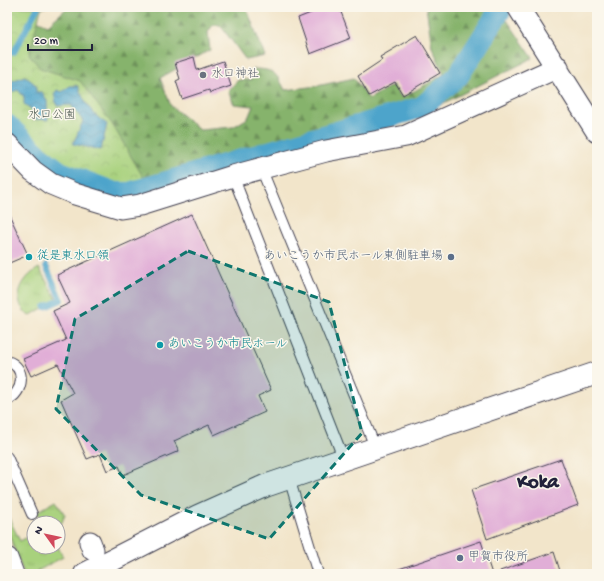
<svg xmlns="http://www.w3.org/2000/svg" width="604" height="581" font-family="'Gochi Hand','Klee One',sans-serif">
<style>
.grass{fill:url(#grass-tufts);stroke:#657a5c}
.forest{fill:url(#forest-firs);stroke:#546a54}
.park{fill:url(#park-crowns);stroke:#657a5c}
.water{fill:url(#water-waves);stroke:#386383}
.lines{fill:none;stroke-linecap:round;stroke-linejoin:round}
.stream{stroke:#4ea4cb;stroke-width:6}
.canal{stroke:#4ea4cb;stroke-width:22}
.building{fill:#e1aed7}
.lane-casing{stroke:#413f50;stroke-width:12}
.street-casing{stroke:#413f50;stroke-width:23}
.secondary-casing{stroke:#413f50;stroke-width:24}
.lane{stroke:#fff;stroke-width:10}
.street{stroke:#fff;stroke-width:21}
.secondary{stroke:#fff;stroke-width:22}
.marked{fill:#0f766e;fill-opacity:0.2;stroke:#0f766e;stroke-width:3;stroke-dasharray:8 5;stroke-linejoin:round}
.worship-dot{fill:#6b7280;stroke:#fbf7ec;stroke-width:1.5}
.culture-dot{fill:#0f9aa8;stroke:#fbf7ec;stroke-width:1.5}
.service-dot{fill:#5c6f8a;stroke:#fbf7ec;stroke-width:1.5}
.labels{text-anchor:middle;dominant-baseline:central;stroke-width:3;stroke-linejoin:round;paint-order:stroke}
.worship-label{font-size:12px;fill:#5b616d;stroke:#fbf7ec;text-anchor:start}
.park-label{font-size:12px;fill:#4a574f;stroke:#fbf7ec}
.culture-label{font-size:12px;fill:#0d838f;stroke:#fbf7ec;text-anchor:start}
.service-label{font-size:12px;fill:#4e5e75;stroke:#fbf7ec;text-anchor:end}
.town-label{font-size:20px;font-weight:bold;fill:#22223b;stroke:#fbf7ec}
</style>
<defs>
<pattern id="grass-tufts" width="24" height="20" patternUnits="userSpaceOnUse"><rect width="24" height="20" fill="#a8d17d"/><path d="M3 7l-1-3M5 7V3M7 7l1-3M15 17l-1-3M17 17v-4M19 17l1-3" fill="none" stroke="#90b36d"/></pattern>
<pattern id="forest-firs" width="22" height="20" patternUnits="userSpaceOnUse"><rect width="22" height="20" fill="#86b36c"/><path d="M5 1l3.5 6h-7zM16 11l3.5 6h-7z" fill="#6d915a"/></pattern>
<pattern id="park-crowns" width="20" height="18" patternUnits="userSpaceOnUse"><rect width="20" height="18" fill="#a8d17d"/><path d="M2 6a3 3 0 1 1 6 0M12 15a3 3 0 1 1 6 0" fill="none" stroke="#90b36d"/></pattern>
<pattern id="water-waves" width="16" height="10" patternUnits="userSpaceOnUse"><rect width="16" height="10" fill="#4ea4cb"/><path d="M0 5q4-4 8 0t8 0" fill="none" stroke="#4085a6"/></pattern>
</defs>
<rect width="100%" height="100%" fill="#fbf7ec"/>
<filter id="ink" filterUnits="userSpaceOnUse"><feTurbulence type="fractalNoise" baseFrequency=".025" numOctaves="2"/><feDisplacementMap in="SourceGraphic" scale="8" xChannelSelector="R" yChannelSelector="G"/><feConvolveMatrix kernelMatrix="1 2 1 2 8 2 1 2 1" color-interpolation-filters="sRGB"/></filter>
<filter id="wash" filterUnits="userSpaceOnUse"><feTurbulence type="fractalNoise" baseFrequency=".012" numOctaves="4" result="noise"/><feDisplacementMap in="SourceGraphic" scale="16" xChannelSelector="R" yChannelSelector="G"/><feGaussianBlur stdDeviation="0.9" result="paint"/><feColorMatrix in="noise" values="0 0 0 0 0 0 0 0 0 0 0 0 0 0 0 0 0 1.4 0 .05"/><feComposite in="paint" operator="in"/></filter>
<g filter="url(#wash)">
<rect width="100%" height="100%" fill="#f2e5ca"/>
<path class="grass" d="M39 268 57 300 29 316C10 300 21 278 39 268Z
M7 369C15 375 15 384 7 391Z
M56 501 65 515 58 531V523H43L37 512Z
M7 514 20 541 34 534V547H58L63 557 32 574H24L7 529Z"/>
<path class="forest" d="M7 7 48 25 68 7H246L265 56 246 60 220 25H213L208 32 210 50 160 78 171 106 200 130 233 127 248 118 253 106 234 104 228 91 238 80H251L253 69C273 69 276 72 285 90L317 86 354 78 369 99 393 85 402 98 444 74 432 47 426 7H498L533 58 432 109 174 188 116 199 52 172 7 132Z"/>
<path class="park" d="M7 7H46L41 9 29 54 40 68 80 81 112 124 146 182 108 189 58 171 7 136Z"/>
<path class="water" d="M25 76 36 85V92H42L47 101 48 120 34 119V111L24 104V97L18 90 7 94V83Z
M70 86H78C84 102 92 115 107 124L101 150 73 144 83 121 71 105 57 106 54 94 57 90 62 92Z"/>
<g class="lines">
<path class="stream" d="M487 19 490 24
M7 54 14 52 38 7
M45 307 61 300 46 266"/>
<path class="canal" d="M7 125 39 156 60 172 115 193H129L422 107 458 76 502 7"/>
</g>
<g id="blocks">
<path class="building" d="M326 7H339L351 38 310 54 298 18Z
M417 35 440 73 403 95 395 82 369 96 358 76 382 60 380 57Z
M194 57 197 70 223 61 231 86 210 93 209 90 182 99 176 81 180 79 175 63Z
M7 210 28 255 7 264Z
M192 214 271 390 258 396 265 412 214 435 209 425 174 441 179 451 123 475 119 466 107 471 100 454 87 459 61 400 73 393 58 364 31 376 23 359 66 340 53 311 70 303 57 275Z
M561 459 578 505 487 539 471 490Z
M481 541 492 574H394L393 571Z
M554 552 561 574H500V571Z"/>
</g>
</g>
<g filter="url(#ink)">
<use href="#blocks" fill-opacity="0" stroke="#413f50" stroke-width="1"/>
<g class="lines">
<g class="lane-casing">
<path id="lane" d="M261 168 376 449
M233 176 344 460
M7 361C27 367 24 393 7 400
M7 457 32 514
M289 478 318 574"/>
</g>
<g class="street-casing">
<path id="street" d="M518 7 597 132
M7 144 33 171 51 184 75 194 121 208 140 205 233 176 326 151 406 136 558 67
M90 542 93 550
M7 558 13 574"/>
</g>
<g class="secondary-casing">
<path id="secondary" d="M85 574 198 516 265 486 597 373"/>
</g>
<use href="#lane" class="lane"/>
<use href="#street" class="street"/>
<use href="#secondary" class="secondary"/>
</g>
</g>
<path class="marked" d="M188 251 329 302 362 433 269 539 141 495 56 409 75 319Z"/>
<circle class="worship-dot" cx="203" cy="75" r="4"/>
<g class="culture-dot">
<circle cx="29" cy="257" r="4"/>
<circle cx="160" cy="345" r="4"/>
</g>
<g class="service-dot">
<circle cx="451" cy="257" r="4"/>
<circle cx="460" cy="558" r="4"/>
</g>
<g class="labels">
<g class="worship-label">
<text x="211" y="75">水口神社</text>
</g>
<g class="park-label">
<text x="52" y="116">水口公園</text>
</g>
<g class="culture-label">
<text x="37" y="257">従是東水口領</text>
<text x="168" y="345">あいこうか市民ホール</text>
</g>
<g class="service-label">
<text x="443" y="257">あいこうか市民ホール東側駐車場</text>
<text x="468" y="558" text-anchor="start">甲賀市役所</text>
</g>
<g class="town-label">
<text x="538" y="483">Koka</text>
</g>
</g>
<rect width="604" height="581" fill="none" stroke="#fbf7ec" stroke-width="24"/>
<g transform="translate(46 535) rotate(303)"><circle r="19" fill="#fbf7ec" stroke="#a4a2a5"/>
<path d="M0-3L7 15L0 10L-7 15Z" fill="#d1495b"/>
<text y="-6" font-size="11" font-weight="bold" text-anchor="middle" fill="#22223b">N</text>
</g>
<path d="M28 44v6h64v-6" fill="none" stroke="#22223b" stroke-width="2"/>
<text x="34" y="44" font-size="12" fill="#22223b" stroke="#fbf7ec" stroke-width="3" paint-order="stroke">20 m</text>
</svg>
